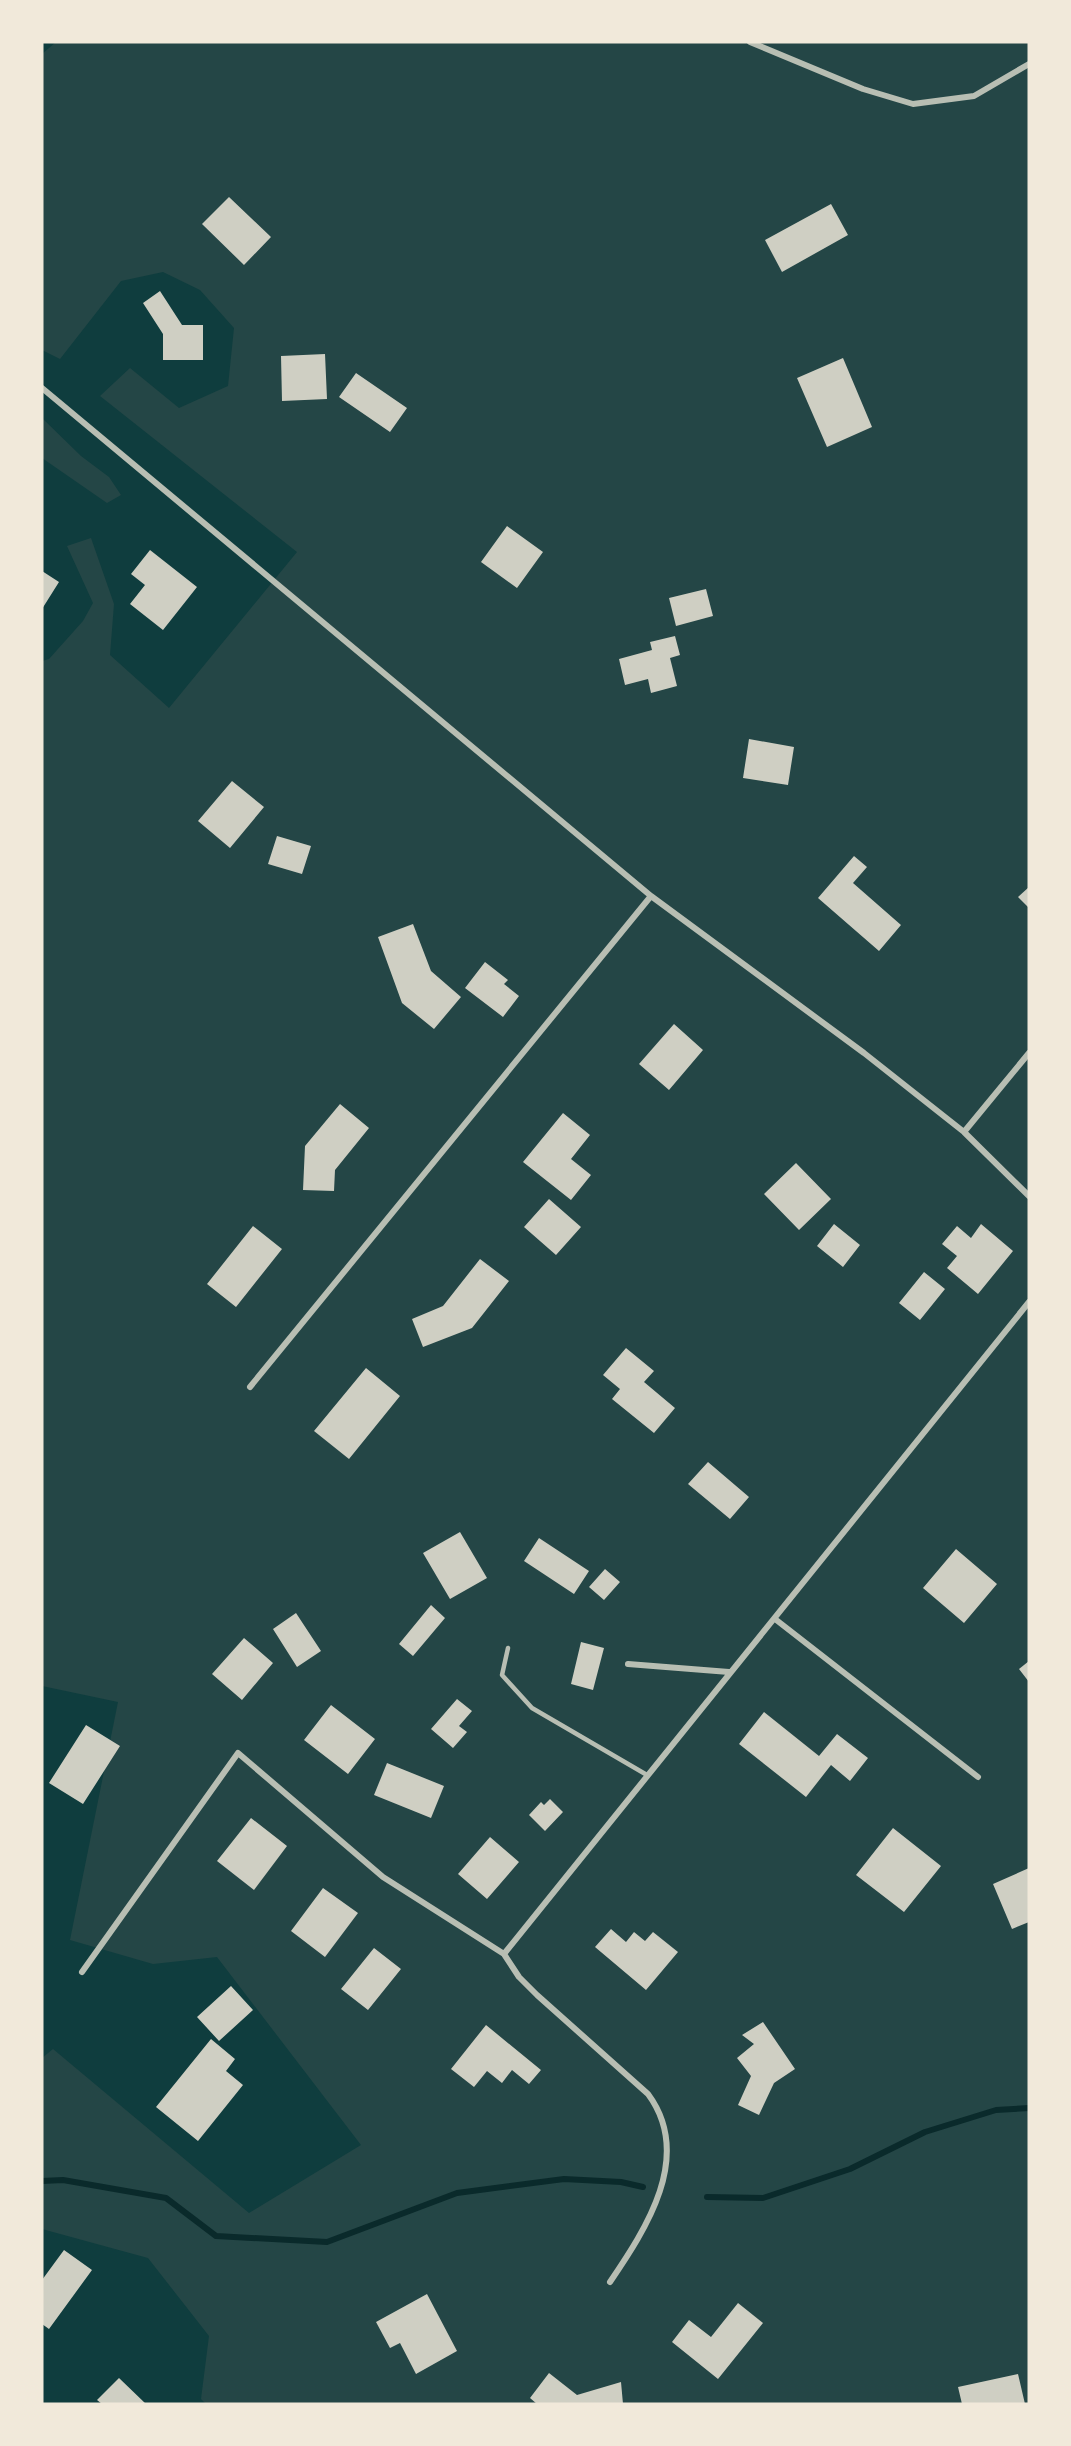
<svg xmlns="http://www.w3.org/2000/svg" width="1071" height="2446" font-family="'Noto Sans',sans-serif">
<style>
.green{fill:#244646}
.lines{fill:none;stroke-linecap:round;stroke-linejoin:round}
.stream{stroke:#0a2a2b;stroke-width:6}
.building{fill:#cfcfc3}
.service{stroke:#b8beb3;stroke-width:4.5}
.minor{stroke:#b8beb3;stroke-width:6}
</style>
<rect width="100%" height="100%" fill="#0f3d3e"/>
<path class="green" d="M56 42H1029V2404H206L201 2399 209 2336 148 2258 42 2229V2058L53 2049 249 2213 361 2145 217 1957 153 1964 70 1940 118 1702 42 1686V661L49 659 83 621 93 603 67 546 91 538 114 604 110 655 169 708 297 552 100 396 130 368 179 408 228 386 234 328 200 290 163 272 121 281 60 359 42 350V54Z
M42 418 81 456 109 477 121 495 107 503 42 458Z"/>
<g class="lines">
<path class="stream" d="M42 2181 63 2180 166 2198 216 2236 327 2242 457 2193 564 2179 621 2182 643 2187
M707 2197 763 2198 850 2169 925 2132 996 2110 1029 2108"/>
</g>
<path class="building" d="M229 197 271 237 244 265 202 224Z
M831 204 848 235 782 272 765 240Z
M160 291 182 325H203V360H163V334L143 303Z
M325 354 327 399 282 401 281 356Z
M843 358 872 427 827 447 797 378Z
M356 373 407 408 390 432 339 397Z
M507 526 543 552 517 588 481 562Z
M150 550 197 587 163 630 130 604 145 585 131 574Z
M42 571 59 582 42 609Z
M706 589 713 616 676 626 669 598Z
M675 636 680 655 670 658 677 686 651 693 648 679 625 685 619 659 652 650 650 642Z
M749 739 794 747 788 785 743 778Z
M232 781 264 807 230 848 198 821Z
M277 836 311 846 302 874 268 864Z
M854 856 867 867 853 883 901 925 879 951 818 898Z
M1029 887V908L1018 897Z
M413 924 431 971 461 997 434 1029 402 1003 378 937Z
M485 962 508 980 504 984 519 996 503 1017 465 988Z
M674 1024 703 1050 669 1090 639 1064Z
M340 1104 369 1128 335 1170 334 1191 303 1190 305 1146Z
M563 1113 590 1135 571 1159 591 1175 571 1200 523 1162Z
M796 1163 831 1199 799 1230 764 1194Z
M549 1199 581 1227 556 1255 524 1227Z
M834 1224 860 1245 843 1267 817 1246Z
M981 1224 1013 1251 978 1294 947 1268 957 1256 942 1244 957 1226 971 1238Z
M253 1226 282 1249 236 1307 207 1284Z
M480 1259 509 1281 472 1328 423 1347 412 1319 443 1306Z
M924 1272 945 1289 920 1320 899 1303Z
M626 1348 654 1371 644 1382 675 1408 654 1433 612 1399 620 1389 603 1375Z
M366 1368 400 1396 349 1459 314 1431Z
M708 1462 749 1497 730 1519 688 1484Z
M460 1532 487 1578 450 1599 423 1553Z
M539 1538 589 1571 574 1594 524 1561Z
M956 1549 997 1584 964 1623 923 1588Z
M605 1569 620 1582 604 1600 589 1587Z
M431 1605 445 1618 413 1656 399 1644Z
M296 1613 321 1651 297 1667 273 1629Z
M244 1638 273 1663 242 1700 212 1674Z
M581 1642 604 1648 593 1690 571 1684Z
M1029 1661V1682L1019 1669Z
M457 1699 472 1711 459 1726 467 1732 453 1748 431 1729Z
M331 1705 375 1739 348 1774 304 1740Z
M764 1712 819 1756 837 1734 868 1758 850 1781 831 1765 806 1797 739 1744Z
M86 1725 120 1746 83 1804 49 1783Z
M387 1763 444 1786 431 1818 374 1795Z
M550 1799 563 1812 545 1831 529 1815 541 1802 544 1805Z
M251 1818 287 1846 254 1890 217 1861Z
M893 1828 941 1866 904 1912 856 1875Z
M490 1837 519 1862 487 1899 458 1874Z
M1029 1868V1922L1012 1929 993 1884Z
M323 1888 358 1913 325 1957 291 1931Z
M611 1929 626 1942 634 1932 645 1941 653 1932 678 1952 646 1990 595 1947Z
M374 1948 401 1969 368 2010 341 1989Z
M231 1986 253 2010 219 2041 197 2017Z
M763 2022 795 2069 774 2083 759 2115 738 2105 751 2076 737 2058 754 2044 742 2035Z
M486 2025 541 2070 529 2084 512 2070 502 2083 487 2071 474 2087 451 2069Z
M211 2039 235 2059 226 2071 243 2085 198 2141 156 2107Z
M64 2250 92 2270 49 2329 42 2324V2280Z
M427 2294 457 2351 416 2374 400 2343 390 2348 376 2322Z
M738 2303 763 2323 718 2379 672 2342 689 2320 711 2337Z
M549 2373 577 2395 621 2382 623 2404H537L530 2398Z
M1018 2374 1025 2404H962L958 2387Z
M119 2378 146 2404H102L97 2400Z"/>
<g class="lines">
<path class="service" d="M508 1648 502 1675 532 1708 647 1775"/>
<path class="minor" d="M750 42 863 89 913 104 974 96 1029 64
M42 388 651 896 864 1053 964 1132 1029 1196
M964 1132 1029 1053
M250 1387 651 896
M775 1619 978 1777
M628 1664 729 1672
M504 1954 1029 1302
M82 1972 238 1753 383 1877 504 1954 519 1977 537 1995 648 2094C694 2156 646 2229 610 2282"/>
</g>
<rect width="1071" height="2446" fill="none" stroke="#f1e9da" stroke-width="87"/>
</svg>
